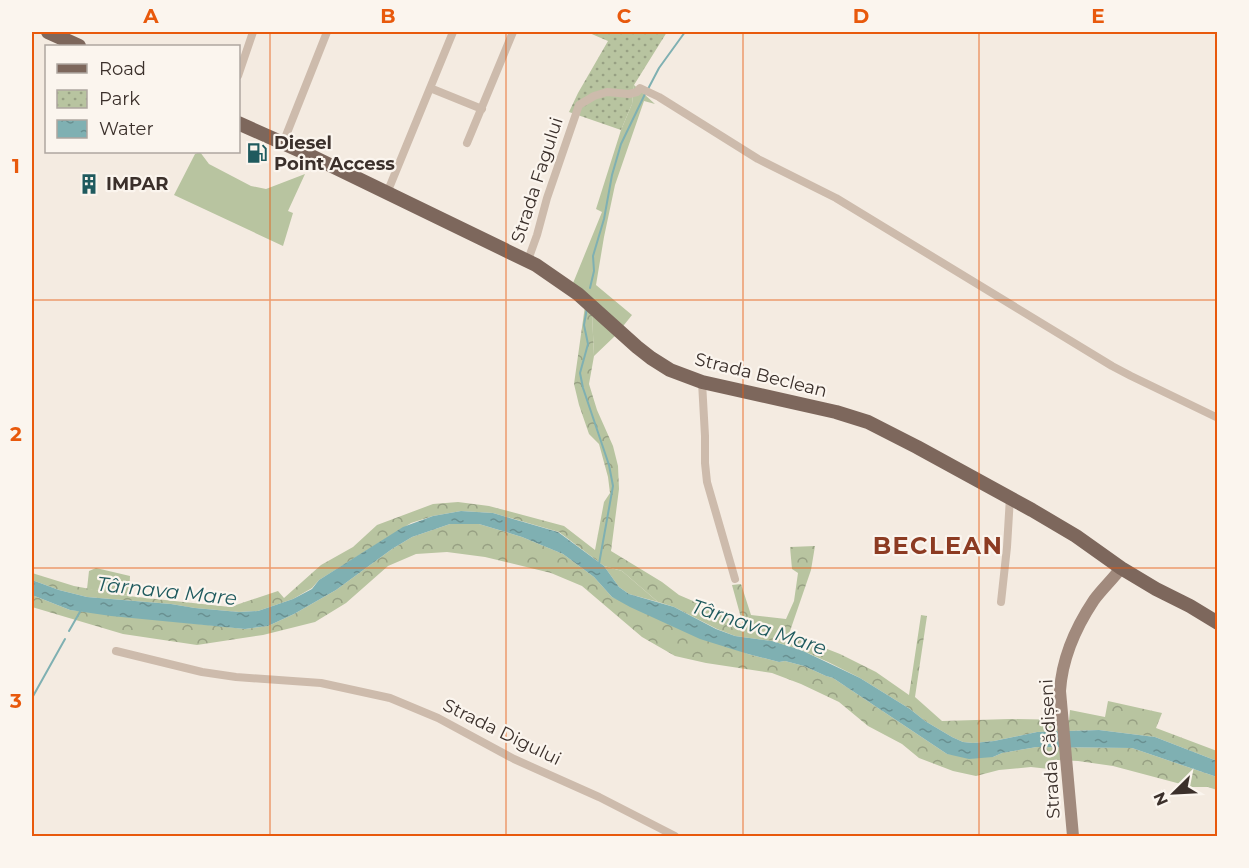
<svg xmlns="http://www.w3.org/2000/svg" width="1249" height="868" font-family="Montserrat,sans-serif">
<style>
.grass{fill:#b8c4a0}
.forest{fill:url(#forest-crowns)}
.park{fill:url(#park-dots)}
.water{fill:url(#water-ripples)}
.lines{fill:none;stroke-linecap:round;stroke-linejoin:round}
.stream{stroke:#7fb0b2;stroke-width:2}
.minor{stroke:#cdbbac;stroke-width:8}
.secondary{stroke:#a18a7d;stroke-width:12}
.primary{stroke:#7d675c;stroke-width:14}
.grid{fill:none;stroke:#e8590c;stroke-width:1.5;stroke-opacity:0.55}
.labels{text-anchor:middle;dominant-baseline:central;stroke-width:4.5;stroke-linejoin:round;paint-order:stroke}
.poi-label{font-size:18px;font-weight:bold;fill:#3b302b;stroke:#fbf5ee;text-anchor:start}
.street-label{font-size:18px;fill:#3b302b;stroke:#fbf5ee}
.water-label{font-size:20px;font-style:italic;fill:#1f5a5e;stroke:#fbf5ee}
.district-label{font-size:24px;font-weight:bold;letter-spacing:1.5px;fill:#8c3b22;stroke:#fbf5ee}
.neatline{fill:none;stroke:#e8590c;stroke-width:2}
.grid-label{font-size:20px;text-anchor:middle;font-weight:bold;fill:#e8590c}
</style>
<defs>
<pattern id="forest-crowns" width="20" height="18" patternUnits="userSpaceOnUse" patternTransform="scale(1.5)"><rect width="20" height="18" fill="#b8c4a0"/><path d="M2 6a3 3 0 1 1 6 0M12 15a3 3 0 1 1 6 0" fill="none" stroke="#97a083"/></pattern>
<pattern id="park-dots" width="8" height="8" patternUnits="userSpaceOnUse" patternTransform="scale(1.5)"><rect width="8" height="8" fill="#b8c4a0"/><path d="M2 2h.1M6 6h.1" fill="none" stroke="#97a083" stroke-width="1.8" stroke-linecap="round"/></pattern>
<pattern id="water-ripples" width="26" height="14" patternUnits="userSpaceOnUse" patternTransform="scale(1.5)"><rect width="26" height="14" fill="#7fb0b2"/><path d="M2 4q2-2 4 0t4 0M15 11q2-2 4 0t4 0" fill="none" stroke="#699091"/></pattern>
</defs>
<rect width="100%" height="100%" fill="#f4ebe1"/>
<path class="grass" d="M634 85 655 104 644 101 615 185 604 237 596 285 632 315 616 335 594 356 592 313 569 293 602 212 596 209 621 130 632 104Z
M200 152 209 164 251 186 266 189 305 174 288 211 293 213 283 246 174 195 195 154Z
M604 566 622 571 658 602 629 594 619 587Z
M96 568 130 576 129 596 87 589 89 571Z"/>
<path class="forest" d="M585 306 592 313 594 356 589 384 597 410 613 446 618 466 619 489 611 551 662 582 679 595 700 604 707 609 743 625 732 585 741 584 751 615 786 619 794 601 798 573 792 569 790 547 815 546 811 570 789 634 840 654 876 672 909 695 921 615 927 616 915 697 942 721 1010 719 1069 720 1070 710 1105 717 1108 701 1162 713 1156 728 1217 751V761L1155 737 1099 730 1037 732 994 741 973 743 963 742 952 737 925 721 910 709 860 678 828 662 801 650 772 641 735 636 717 629 674 607 658 602 622 571 604 566 559 532 493 513 461 511 433 516 411 523 319 580 312 588 293 599 258 611 239 612 195 608 171 604 87 597 59 590 32 580V573L74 586 128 596 230 607 278 591 284 598 321 565 353 547 377 525 433 504 458 502 489 506 564 526 595 550 604 502 610 493 608 477 599 444 589 434 579 405 574 384Z
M450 524H479L522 537 563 554 594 577 612 597 748 654 779 662 785 661 804 666 826 676 833 678 947 754 993 757 1002 753 1037 747 1132 748 1217 777V790L1208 787H1192L1113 766 1078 761 1058 760V770L1031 767 999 770 976 776 953 771 919 758 902 744 868 726 839 702 801 684 772 673 706 663 675 656 642 637 582 586 551 573 485 557 447 552 416 554 388 566 346 603 315 622 263 635 197 645 123 634 32 607V595L70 610 245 629 268 626 294 614 336 590 392 549 412 537Z"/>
<path class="park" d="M587 32H667L634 85 632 104 621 130 569 112 578 93 608 41Z"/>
<path class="water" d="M461 511 493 513 558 532 604 566 619 587 629 594 674 607 716 629 735 636 772 641 801 650 860 678 910 709 925 721 952 737 963 742 973 743 994 741 1037 732 1099 730 1155 737 1217 761V777L1132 748 1037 747 1002 753 993 757 969 759 947 754 833 678 826 676 804 666 785 661 779 662 748 654 700 639 630 607 612 597 594 577 563 554 522 537 479 524H450L412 537 392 549 336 590 294 614 268 626 245 629 111 616 70 610 32 595V580L59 590 87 597 171 604 195 608 239 612 258 611 293 599 312 589 319 580 403 527 433 516Z"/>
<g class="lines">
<path class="stream" d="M648 89 659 68 685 32
M590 288 594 271 593 256 604 219 612 175 621 144 645 94
M587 308 584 325 588 344 580 373 583 388 609 465 613 486 599 564
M69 631 81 610
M32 698 65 639"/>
<path class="minor" d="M238 76 253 32
M430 88 482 109
M283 143 327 32
M467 143 513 32
M387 193 453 32
M528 260 537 235 547 198 579 105 594 96 607 92 629 94 637 92 640 88 659 97 758 159 836 198 1112 366 1131 376 1218 418
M702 382 705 436V463L707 482 735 579
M1001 602 1007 547 1010 497
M116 651 202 672 236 677 321 683 390 698 438 718 514 759 599 797 675 836"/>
<path class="secondary" d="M1073 836 1060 691C1062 659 1076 627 1094 600 1102 589 1113 579 1121 568"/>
<path class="primary" d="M48 32 79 46
M238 123 303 152 536 265 578 294 637 347 651 358 670 370 702 382 836 412 868 422 917 447 1032 510 1076 536 1121 568 1156 589 1190 606 1218 623"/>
</g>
<path class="grid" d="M270 32V836M506 32V836M743 32V836M979 32V836M32 300H1218M32 568H1218"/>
<defs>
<g id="fuel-bare" transform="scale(1.62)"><path d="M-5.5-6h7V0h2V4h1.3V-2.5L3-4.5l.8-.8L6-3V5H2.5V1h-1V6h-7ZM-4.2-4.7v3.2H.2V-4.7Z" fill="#1f5a5e" stroke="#fbf5ee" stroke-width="2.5" paint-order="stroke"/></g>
<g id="building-bare" transform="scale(1.62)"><path d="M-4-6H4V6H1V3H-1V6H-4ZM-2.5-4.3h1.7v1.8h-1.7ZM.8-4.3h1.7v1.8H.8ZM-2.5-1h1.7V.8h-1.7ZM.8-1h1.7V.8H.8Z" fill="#1f5a5e" stroke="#fbf5ee" stroke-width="2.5" paint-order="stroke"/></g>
</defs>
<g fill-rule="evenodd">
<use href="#fuel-bare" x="257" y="153"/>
<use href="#building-bare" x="89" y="184"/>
</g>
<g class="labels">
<g class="poi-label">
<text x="274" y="143">Diesel<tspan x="274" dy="21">Point Access</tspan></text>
<text x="106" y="184">IMPAR</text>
</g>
<g class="street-label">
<text transform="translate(537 180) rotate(-72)">Strada Fagului</text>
<text transform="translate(761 375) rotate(14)">Strada Beclean</text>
<text transform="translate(502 732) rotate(26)">Strada Digului</text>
<text transform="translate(1050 749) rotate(-93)">Strada Cădișeni</text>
</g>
<g class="water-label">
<text transform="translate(167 591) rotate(6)">Târnava Mare</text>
<text transform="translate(759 627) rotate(18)">Târnava Mare</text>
</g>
<g class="district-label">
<text x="938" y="545">BECLEAN</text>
</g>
</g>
<rect width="1249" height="868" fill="none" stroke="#fbf5ee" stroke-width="66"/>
<rect x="45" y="45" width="195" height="108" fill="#fbf5ee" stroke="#aea6a0" stroke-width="1.5"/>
<rect x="57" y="64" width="30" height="9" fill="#7d675c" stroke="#aea6a0" stroke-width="1.5"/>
<text x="99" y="75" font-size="18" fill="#3b302b">Road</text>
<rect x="57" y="90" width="30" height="18" fill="url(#park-dots)" stroke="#aea6a0" stroke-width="1.5"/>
<text x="99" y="105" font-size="18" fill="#3b302b">Park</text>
<rect x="57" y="120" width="30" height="18" fill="url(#water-ripples)" stroke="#aea6a0" stroke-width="1.5"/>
<text x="99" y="135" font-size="18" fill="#3b302b">Water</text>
<g transform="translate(1174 793) rotate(246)" stroke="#fbf5ee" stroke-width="4.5" paint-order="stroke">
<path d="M0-4.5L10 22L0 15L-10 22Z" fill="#3b302b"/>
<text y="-9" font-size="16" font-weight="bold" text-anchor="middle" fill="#3b302b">N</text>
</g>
<rect x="33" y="33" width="1183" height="802" class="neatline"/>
<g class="grid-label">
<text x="151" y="23">A</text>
<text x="388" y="23">B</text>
<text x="624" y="23">C</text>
<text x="861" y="23">D</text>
<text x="1098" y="23">E</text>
<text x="16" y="173">1</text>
<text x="16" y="441">2</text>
<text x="16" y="708">3</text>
</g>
</svg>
